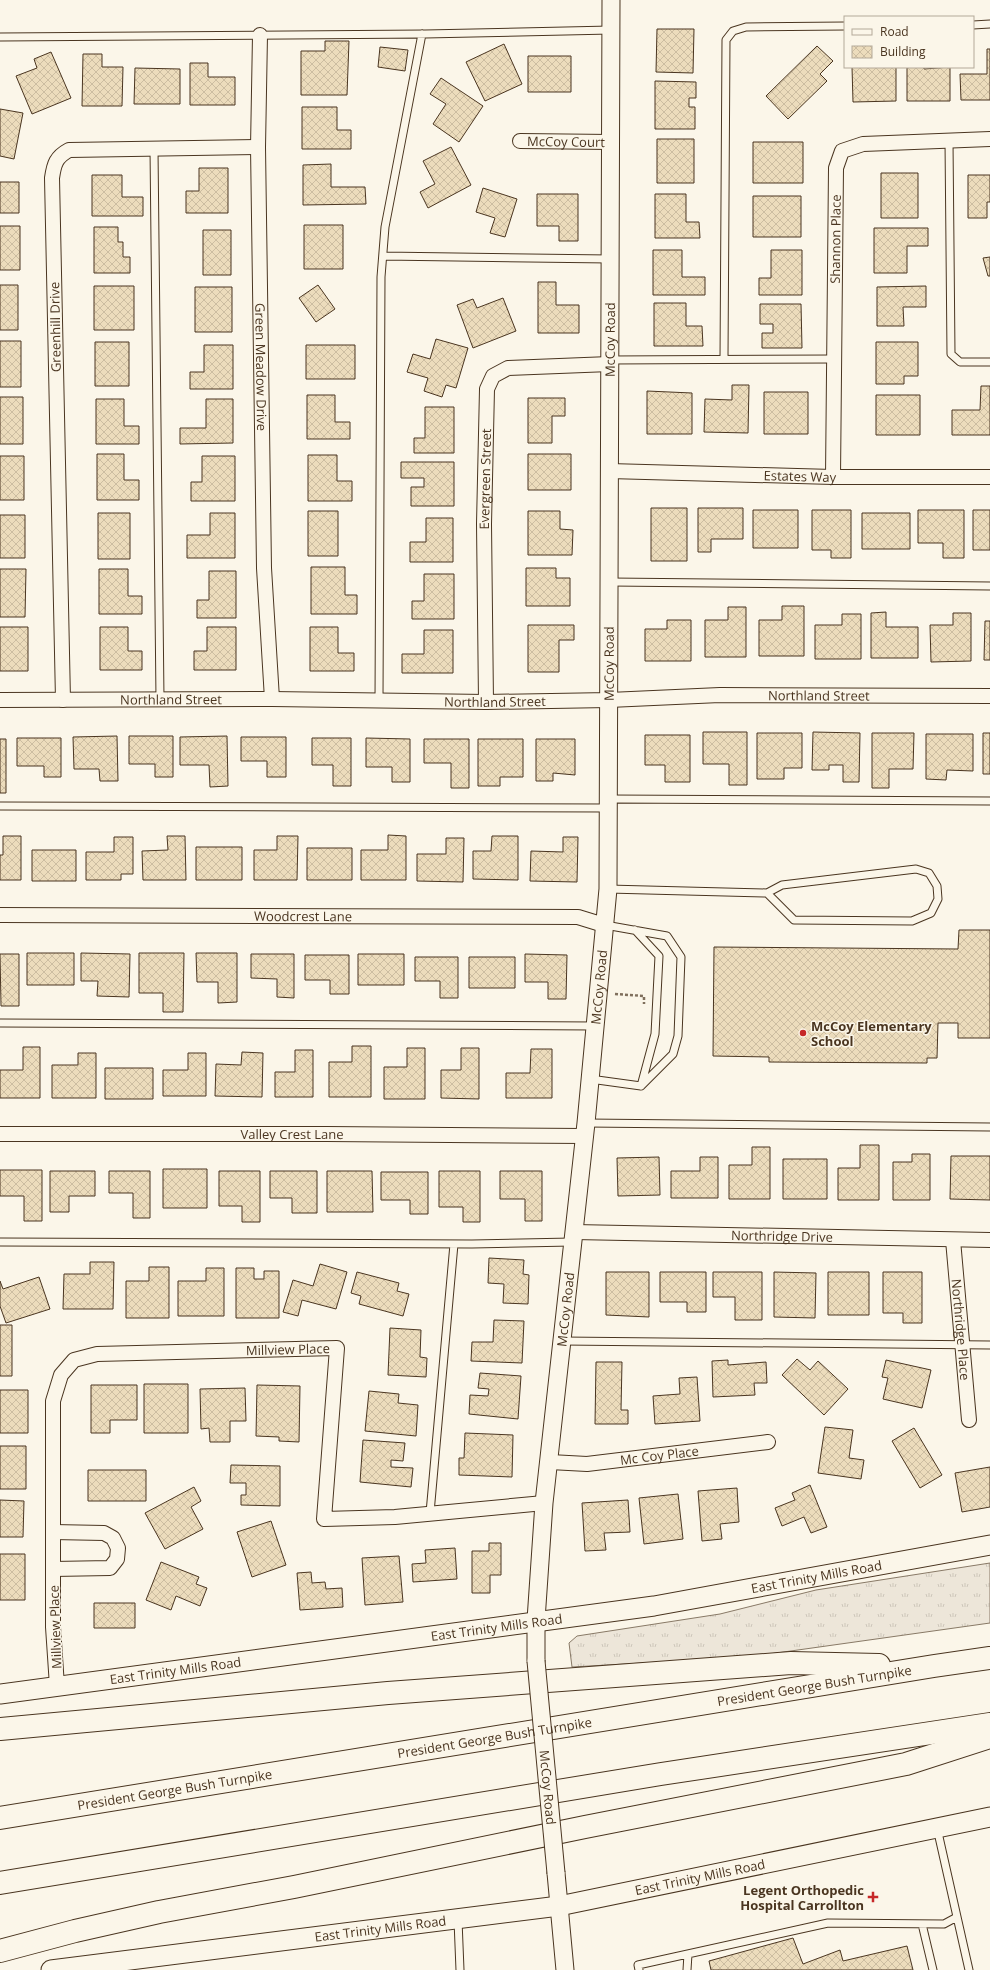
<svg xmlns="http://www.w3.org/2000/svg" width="990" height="1970" font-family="'Open Sans',sans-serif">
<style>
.grass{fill:url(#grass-tufts);stroke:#887966}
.building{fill:url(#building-cross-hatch);stroke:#4a3520}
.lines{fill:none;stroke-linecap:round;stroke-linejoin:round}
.service-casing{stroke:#4a3520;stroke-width:9}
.minor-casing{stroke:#4a3520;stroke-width:16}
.tertiary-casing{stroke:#4a3520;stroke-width:19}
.secondary-casing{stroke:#4a3520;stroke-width:21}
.motorway-casing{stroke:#4a3520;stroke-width:24}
.path{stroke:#7f6f5c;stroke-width:2.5;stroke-dasharray:3 2;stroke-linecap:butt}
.service{stroke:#fbf6e9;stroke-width:7}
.minor{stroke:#fbf6e9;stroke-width:14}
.tertiary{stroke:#fbf6e9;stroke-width:17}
.secondary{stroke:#fbf6e9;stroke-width:19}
.motorway{stroke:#fbf6e9;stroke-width:22}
.tertiary-bridge-casing{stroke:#4a3520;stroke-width:19;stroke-linecap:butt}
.tertiary-bridge{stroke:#fbf6e9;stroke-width:17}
.poi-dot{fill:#c62828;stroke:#fbf6e9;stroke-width:1.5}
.labels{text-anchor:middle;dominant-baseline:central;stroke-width:3;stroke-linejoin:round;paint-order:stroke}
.street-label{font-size:13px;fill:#4a3520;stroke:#fbf6e9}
.poi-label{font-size:13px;font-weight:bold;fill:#4a3520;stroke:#fbf6e9;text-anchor:start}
</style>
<defs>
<pattern id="grass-tufts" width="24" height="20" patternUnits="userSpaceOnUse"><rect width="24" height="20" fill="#ede6d9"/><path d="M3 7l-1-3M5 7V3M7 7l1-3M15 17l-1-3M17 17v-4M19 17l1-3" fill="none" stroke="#cdc6ba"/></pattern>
<pattern id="building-cross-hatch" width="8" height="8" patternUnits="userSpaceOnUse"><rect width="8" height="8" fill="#ecdcbc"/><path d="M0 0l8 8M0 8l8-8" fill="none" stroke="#ccbda1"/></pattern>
</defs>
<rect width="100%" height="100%" fill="#fbf6e9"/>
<path class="grass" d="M990 1563V1623L748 1657 572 1667 569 1643 577 1636 720 1614 816 1590Z"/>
<path class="building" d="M657 29H694L693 73 656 72Z
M325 41H349L347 95H301V51H325Z
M504 44 522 84 485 101 466 62Z
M817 46 833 61 820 74 827 81 788 119 766 96Z
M380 47 408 50 405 71 378 67Z
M987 49H990V100H961L960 74H987Z
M51 52 71 98 32 114 16 76 37 68 34 59Z
M83 54H102V67H123L122 106H82Z
M528 56H571V92H528Z
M190 63H208V77H235V105H190Z
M852 67H896V101L853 102Z
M907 67H924V69L950 67V101H907Z
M135 68 180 69V104H134Z
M441 78 483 106 459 142 433 124 446 104 430 94Z
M655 81 696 82V98H689V107H695V129H655Z
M302 107H337V130H351V149H302Z
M0 109 23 113 14 159 0 156Z
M657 139H694V183H657Z
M753 142H803V183H753Z
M451 147 471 185 428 208 420 192 435 184 423 161Z
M331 164V187H365L366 204 303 205V165Z
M199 168H228V213H186V191H199Z
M881 173H918V218H881Z
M92 175H122V197H143V216H92Z
M968 175H990V202H987V218H968Z
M0 182H19V213H0Z
M483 188 517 199 505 237 490 233 495 218 476 212Z
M537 194H578V241H559V226H537Z
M655 194H686V222H699L700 238H655Z
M753 196H801V237H753Z
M304 225H343V269H304Z
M0 226H20V270H0Z
M94 227H118V242H123V257H130V273H94Z
M874 228H928V246H907V273H874Z
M203 230H231V275H203Z
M653 250H682V277H705V295H653Z
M771 250H802V295H759V278H771Z
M990 257V276H988L983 258Z
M538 282H556V305H579V333H538Z
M0 285H18V330H0Z
M318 285 335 309 316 322 299 298Z
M94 286H134V330H94Z
M926 286V307H903L904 326H877V287Z
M195 287H232V332H195Z
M503 298 516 331 473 348 457 305 473 299 477 308Z
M654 303H686V326H702L703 346H654Z
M760 304H801L802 348H762V333H773V324H760Z
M436 339 468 348 456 388 446 385 442 397 424 391 428 378 407 372 413 354 430 359Z
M0 341H21V387H0Z
M95 342H129V386H95Z
M876 342H918V376H904V384H876Z
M204 345H233V389H190V372H204Z
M306 345H355V379H306Z
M732 385H749L748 433 704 432 705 399 732 400Z
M981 386H990V435H952V410H980Z
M647 391 692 393V434H647Z
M764 392H808V434H764Z
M307 395H335V422H350V439H307Z
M876 395H920V435H876Z
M0 397H23V444H0Z
M528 398H565V416H552V443H528Z
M96 399H124V426H139V444H96Z
M206 399H233V443L180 444V428H206Z
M425 407H454V453H414V438H425Z
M97 454H124V480H139V500H97Z
M528 454H571V490H528Z
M308 455H337V481H352V501H308Z
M0 456H24V500H0Z
M202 456H235V501H191V482H202Z
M401 462H454V506H411V487H424V478H401Z
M651 508H687V561H651Z
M698 508H743V539H711V552H698Z
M753 510H798V548H753Z
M812 510H851V558H831V550H812Z
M918 510H964V558H943V543H918Z
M973 510H990V550H973Z
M308 511H338V556H308Z
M528 511H560V529L573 530 572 555H528Z
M98 513H130V559H98Z
M210 513H235V558H187V535H210Z
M862 513H910V549H862Z
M0 515H25V558H0Z
M426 518H453V562H410V542H426Z
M311 567H345V595H357V614H311Z
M526 568H556V578H570V606H526Z
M0 569H26L25 617H0Z
M99 569H128V596H142V614H99Z
M209 571H236V618H197V600H209Z
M424 574H454V619H412V601H424Z
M782 606H804V656H759V620H782Z
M728 607H746V657H705V620H728Z
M886 612V627H918V658H871V613Z
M953 613H971V661L931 662 930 625H953Z
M842 614H861V659H815V625H842Z
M667 620H691V661H645V629H667Z
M985 621H990V660H984Z
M528 625H574V640H559V672H528Z
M0 627H28V671H0Z
M100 627H128V651H142V670H100Z
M207 627H236V670H194V651H207Z
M310 627H338V653H354V671H310Z
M424 630H453V673H402V654H424Z
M703 732H747V785H729V764H703Z
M813 732 860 733 859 782H843V765H829V770H812Z
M757 733H802V768H784V779H757Z
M872 733H914L913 769H889V788H872Z
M983 733H990V774H983Z
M926 734H973V771L947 770 946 780 926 779Z
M645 735H690V782H665V765H645Z
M117 736 118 781H100L99 769H74L73 737Z
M129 736H173V777H155V764H129Z
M227 736 228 786 210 787 209 765H180V737Z
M241 737H286V777H267V761H241Z
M17 738H61V777H44V766H17Z
M312 738H351V786H333V765H312Z
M366 738 410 739V782H392V767H366Z
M0 739H6V793H0Z
M424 739H469V788H451V763H424Z
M478 739H523V777H500V786H478Z
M536 739H575V775L553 773V781H536Z
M388 835 406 836V880H361V850H388Z
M3 836H21V880H0V855H3Z
M167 836H185L186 880H143L142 851 168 850Z
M277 836H298L297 880H254V850H277Z
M492 836H518V880L473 879V851H491Z
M114 837H133V874H121V880H86V852H114Z
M563 837H578L577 882 530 881 531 851 563 852Z
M446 838H464L463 882 417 881V854H446Z
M196 847H242V880H196Z
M307 848H352V880H307Z
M32 850H76V881H32Z
M959 930H990V1038H958V1023H938L937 1058H927V1063L769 1062V1057L713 1056 714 947 958 949Z
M27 953H74V985H27Z
M81 953 130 954 129 997 97 996 98 981H81Z
M139 953H184L183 1012H163V993H139Z
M196 953H237V1002L218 1003V982H197Z
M0 954H19V1006H1Z
M251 954H294V998L277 997V979L251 978Z
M358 954H404V985H358Z
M525 954 567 955 566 999H548V982H525Z
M305 955H349V994H330V980H305Z
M415 957H458V998H440V981H415Z
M469 957H515V988H469Z
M352 1046H371V1097H329V1062H352Z
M23 1047H40V1098H0V1070H23Z
M407 1048H425V1099H384V1067H407Z
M461 1048H479V1099L441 1098V1070H461Z
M531 1049H552V1098H506V1073H530Z
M295 1050H313V1097H275V1072H295Z
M242 1052 263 1053 262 1097 215 1096 216 1064 241 1065Z
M78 1053H96V1098H52V1065H78Z
M188 1053H206V1096H163V1070H188Z
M105 1068H153V1099H105Z
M860 1145H879V1200H838V1168H860Z
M752 1147H770V1199H729V1165H752Z
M912 1154H930V1200H893V1162H912Z
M951 1156H990V1200L950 1199Z
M659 1157 660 1195 618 1196 617 1158Z
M700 1157H718V1198H671V1171H700Z
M783 1159H827V1199H783Z
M163 1169H207V1208H163Z
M0 1170H42V1221H24V1196H0Z
M50 1171H95V1196H69V1212H50Z
M109 1171H150V1218H133V1193H109Z
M219 1171H260V1222H242V1206H219Z
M270 1171H317V1213H292V1198H270Z
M327 1171H372L373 1212H327Z
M439 1171H480V1222H463V1207H439Z
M500 1171H542V1221H525V1199H500Z
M381 1172H428V1214H410V1200H381Z
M489 1258 524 1260 523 1274 529 1275 528 1304 503 1303 504 1284 488 1283Z
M90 1262H114L113 1309H63L64 1274H90Z
M320 1264 347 1272 336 1309 302 1300 298 1316 283 1312 293 1280 313 1286Z
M149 1267H169V1318H126V1281H149Z
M206 1268H224V1316H178V1281H206Z
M236 1268H254V1279H264V1271H279V1318H236Z
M357 1272 399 1283 397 1291 409 1294 403 1316 359 1304 361 1296 351 1293Z
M606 1272H649V1317L606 1315Z
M660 1272H706V1312H687V1302H660Z
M713 1272H762V1320H735V1297H713Z
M774 1272 816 1273 815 1318 774 1317Z
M828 1272H869V1315H828Z
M883 1272H922V1323H903V1313H883Z
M39 1277 50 1309 6 1323 0 1306V1281L3 1289Z
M494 1320 524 1321 522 1363 471 1361 472 1342H493Z
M0 1325H12V1376H0Z
M390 1328 421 1330 420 1357 427 1358 426 1377 388 1375Z
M797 1359 810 1370 818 1361 848 1389 824 1415 782 1375Z
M728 1360V1365L766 1362 767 1383H754L755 1395 713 1397 712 1361Z
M886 1360 931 1370 922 1408 883 1399 888 1378 882 1377Z
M596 1362H622L621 1410H628V1424H595Z
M480 1373 521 1376 518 1419 469 1414 470 1395 488 1396 489 1389 478 1388Z
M697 1377 700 1421 655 1424 653 1396 680 1394 679 1378Z
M144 1384H188V1433H144Z
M91 1385H137V1420H110V1433H91Z
M257 1385 300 1386 299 1442 279 1441V1437L256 1436Z
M245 1388 246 1421H230V1442H210L209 1428 201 1429 200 1389Z
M0 1390H28V1433H0Z
M369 1391 399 1394 398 1403 418 1405 416 1436 365 1431Z
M825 1427 853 1430 849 1458 864 1460 861 1479 818 1473Z
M914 1428 942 1475 920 1488 892 1441Z
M465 1433 513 1435 512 1477 459 1475V1458H464Z
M363 1440 405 1443 403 1461 391 1460V1467L413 1468 411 1487 360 1482Z
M0 1446H26V1489H0Z
M231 1465 280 1466V1506L241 1505V1495H246V1483H230Z
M990 1467V1507L962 1512 955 1473Z
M88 1470H146V1501H88Z
M810 1485 827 1527 811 1533 804 1517 782 1526 775 1508 795 1500 792 1493Z
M194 1487 201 1501 191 1507 203 1529 165 1549 145 1513Z
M737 1488 739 1522 720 1524 722 1539 702 1541 698 1491Z
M678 1494 683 1539 644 1544 639 1498Z
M0 1500 24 1501 23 1537H0Z
M628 1500 630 1532 604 1533 606 1550 585 1551 582 1503Z
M271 1521 286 1565 252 1577 237 1532Z
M489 1543H501V1575H490V1593H472V1551H489Z
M455 1548 457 1579 413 1582 412 1564 426 1563 425 1550Z
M0 1554H25V1600H0Z
M399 1556 403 1602 365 1605 362 1558Z
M161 1562 199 1577 196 1584 207 1588 200 1606 176 1596 171 1610 146 1600Z
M311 1572 312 1583 325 1582 326 1589 342 1588 343 1607 300 1610 297 1573Z
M94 1603H135V1628H94Z
M793 1938 803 1964 840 1950 843 1961 907 1946 913 1970H711L709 1961Z"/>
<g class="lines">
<g class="service-casing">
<path id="service" d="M973 25 990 24
M0 37 425 34 611 30
M949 141 951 354 960 362H990
M154 149 160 699
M383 256 610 259
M724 359 726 40 733 31 746 27 845 26
M610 360 834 359
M610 582 990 586
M379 700 381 277 385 227 422 34
M609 799 990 801
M0 806 609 808
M608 889 767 893 782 885 916 869 929 873 937 886 938 899 931 913 912 921 794 920 767 893
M605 925 667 936 681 957 678 1036 673 1054 641 1086
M635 930 659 956 655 1034 641 1086
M0 1023 595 1026
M590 1079 641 1086
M586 1123 990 1127
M0 1242 472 1244 572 1242
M562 1341 990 1345
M430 1513 454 1244
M937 1828 969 1970
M458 1920 460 1970
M922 1924 933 1970
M639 1970 638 1965 828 1923 944 1924 957 1917
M687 1970 688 1954"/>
</g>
<g class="minor-casing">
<g id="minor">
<path id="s1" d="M260 35 258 147 264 568 272 699"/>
<path id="s2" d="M520 141 611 142"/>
<path id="s3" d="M609 471 833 477H990"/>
<path id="s4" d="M833 477 836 168 842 151 863 144 990 139"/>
<path id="s5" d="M0 700 272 699 486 702 609 700 720 695 990 696"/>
<path d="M63 700 52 178C54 164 56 157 69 150L258 147"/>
<path id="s6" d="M486 702 484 524 487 389 493 376 508 368 610 364"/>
<path id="s7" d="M0 915 578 917 604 925"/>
<path id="s8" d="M0 1134H327L584 1136"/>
<path id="s9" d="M574 1232 990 1240"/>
<path id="s10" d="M953 1240 969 1420"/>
<path id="s11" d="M550 1462 587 1464 768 1442"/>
<path d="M53 1532 104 1533 113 1538 118 1548 117 1559 110 1568 53 1569"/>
<path id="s12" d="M57 1686 53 1627V1401L61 1375 74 1360 97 1354 337 1348 324 1519 395 1517 544 1503"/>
</g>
</g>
<g class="tertiary-casing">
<g id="tertiary">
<path id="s13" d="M536 1661V1620L544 1503 586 1123 608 889 611 0"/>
<path d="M556 1873 565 1970"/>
</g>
</g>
<g class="secondary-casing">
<g id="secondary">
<path id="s14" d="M0 1694 654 1606 990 1545"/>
<path id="s15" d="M51 1970 559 1906 990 1817"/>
</g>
</g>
<g class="motorway-casing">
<g id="motorway">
<path d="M0 1729 388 1693 791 1663 879 1665"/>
<path id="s16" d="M0 1818 934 1666 990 1658"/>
<path d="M0 1883 661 1774 990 1724"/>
<path d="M0 1951 75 1931 159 1912 294 1887 585 1827 906 1764 990 1737"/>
</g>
</g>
<path class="path" d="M615 994 644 996V1004"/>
<use href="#service" class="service"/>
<use href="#minor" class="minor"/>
<use href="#tertiary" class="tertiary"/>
<use href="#secondary" class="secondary"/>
<use href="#motorway" class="motorway"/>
<g class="tertiary-bridge-casing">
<g id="tertiary-bridge">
<path id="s17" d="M536 1661 556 1873"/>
</g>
</g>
<use href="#tertiary-bridge" class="tertiary-bridge"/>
</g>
<g class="poi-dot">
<circle cx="803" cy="1033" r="4"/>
<path d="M871 1891h4v4h4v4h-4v4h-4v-4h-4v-4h4z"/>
</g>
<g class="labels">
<g class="street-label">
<text stroke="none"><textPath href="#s2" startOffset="46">McCoy Court</textPath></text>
<text stroke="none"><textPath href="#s4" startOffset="238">Shannon Place</textPath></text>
<text transform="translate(55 327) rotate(-91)">Greenhill Drive</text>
<text stroke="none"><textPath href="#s13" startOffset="1325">McCoy Road</textPath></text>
<text stroke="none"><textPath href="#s1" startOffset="332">Green Meadow Drive</textPath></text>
<text stroke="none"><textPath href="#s3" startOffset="191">Estates Way</textPath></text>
<text stroke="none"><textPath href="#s6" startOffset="223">Evergreen Street</textPath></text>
<text stroke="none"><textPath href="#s13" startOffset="1001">McCoy Road</textPath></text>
<text stroke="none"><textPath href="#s5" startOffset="819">Northland Street</textPath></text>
<text stroke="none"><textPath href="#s5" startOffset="171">Northland Street</textPath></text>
<text stroke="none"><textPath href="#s5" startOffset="495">Northland Street</textPath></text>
<text stroke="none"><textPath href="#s7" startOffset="303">Woodcrest Lane</textPath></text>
<text stroke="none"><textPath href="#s13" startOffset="677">McCoy Road</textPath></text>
<text stroke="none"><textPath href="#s8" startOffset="292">Valley Crest Lane</textPath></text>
<text stroke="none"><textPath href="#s9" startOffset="208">Northridge Drive</textPath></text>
<text stroke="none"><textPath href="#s13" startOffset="353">McCoy Road</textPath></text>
<text stroke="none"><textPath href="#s10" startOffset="90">Northridge Place</textPath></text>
<text stroke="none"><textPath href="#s12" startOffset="547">Millview Place</textPath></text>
<text stroke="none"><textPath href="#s11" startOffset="110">Mc Coy Place</textPath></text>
<text stroke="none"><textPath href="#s14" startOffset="825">East Trinity Mills Road</textPath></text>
<text stroke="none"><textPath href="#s14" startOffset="501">East Trinity Mills Road</textPath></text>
<text transform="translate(55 1627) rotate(-92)">Millview Place</text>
<text stroke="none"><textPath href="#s14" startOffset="177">East Trinity Mills Road</textPath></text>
<text stroke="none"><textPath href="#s16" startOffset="825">President George Bush Turnpike</textPath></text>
<text stroke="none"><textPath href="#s16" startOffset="501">President George Bush Turnpike</textPath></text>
<text stroke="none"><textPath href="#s17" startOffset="127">McCoy Road</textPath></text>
<text stroke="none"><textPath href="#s16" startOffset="177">President George Bush Turnpike</textPath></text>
<text stroke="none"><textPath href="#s15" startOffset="656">East Trinity Mills Road</textPath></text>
<text stroke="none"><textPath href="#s15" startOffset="332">East Trinity Mills Road</textPath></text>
</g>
<g class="poi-label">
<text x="811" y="1026">McCoy Elementary<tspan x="811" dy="15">School</tspan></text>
<text x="864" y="1890" text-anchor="end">Legent Orthopedic<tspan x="864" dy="15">Hospital Carrollton</tspan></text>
</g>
</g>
<rect x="844" y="16" width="130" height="52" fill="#fbf6e9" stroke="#b4a999"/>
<rect x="852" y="29" width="20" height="6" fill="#fbf6e9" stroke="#b4a999"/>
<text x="880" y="36" font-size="12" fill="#4a3520">Road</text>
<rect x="852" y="46" width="20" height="12" fill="url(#building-cross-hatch)" stroke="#b4a999"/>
<text x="880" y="56" font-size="12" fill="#4a3520">Building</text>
</svg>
